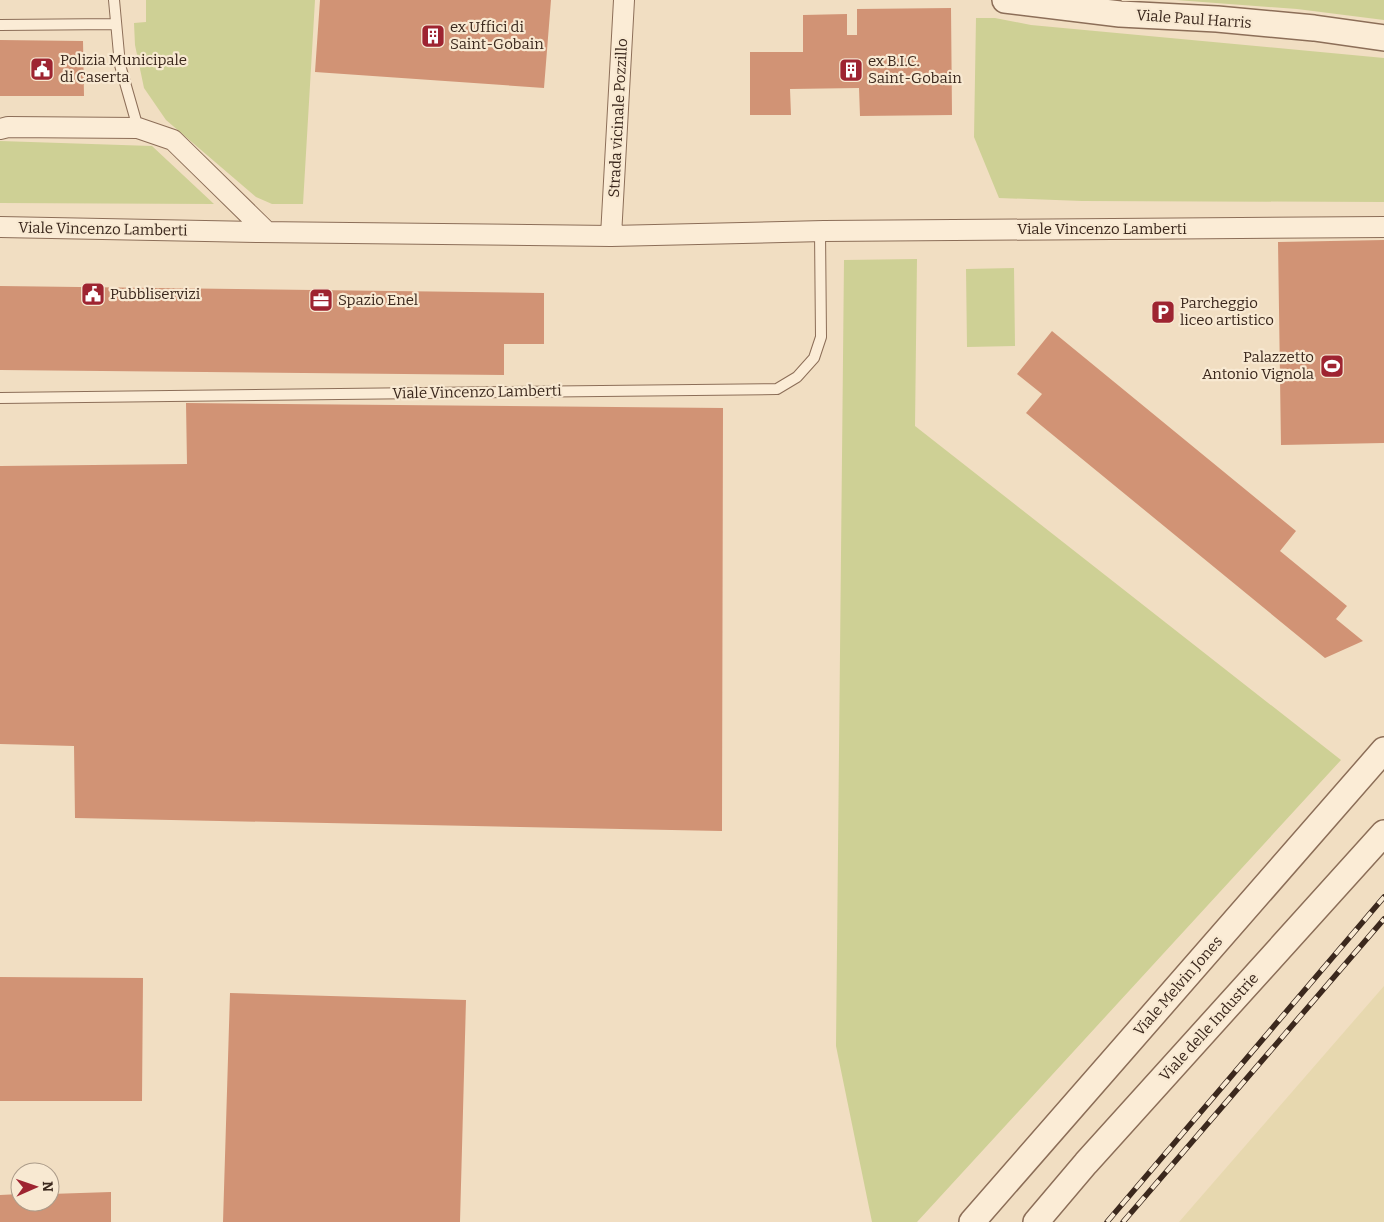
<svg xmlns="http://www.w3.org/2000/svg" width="1384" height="1222" font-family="Bitter,serif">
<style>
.farmland{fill:#e7d8af}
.green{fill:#ced095}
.building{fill:#d19375}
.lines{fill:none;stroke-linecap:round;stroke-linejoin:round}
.service-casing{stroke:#8c6e58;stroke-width:12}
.minor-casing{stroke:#8c6e58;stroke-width:22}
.tertiary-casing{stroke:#8c6e58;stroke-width:28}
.service{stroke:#fbecd6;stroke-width:10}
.minor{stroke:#fbecd6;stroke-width:20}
.tertiary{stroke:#fbecd6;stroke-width:25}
.rail-casing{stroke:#3b281d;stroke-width:5.5}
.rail{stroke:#f8e9d2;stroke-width:4;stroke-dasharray:11;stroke-linecap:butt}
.labels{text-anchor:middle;stroke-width:4.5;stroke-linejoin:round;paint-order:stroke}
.street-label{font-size:15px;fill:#3b281d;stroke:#f8e9d2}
.poi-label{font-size:15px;fill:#3b281d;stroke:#f8e9d2;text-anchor:start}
</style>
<rect width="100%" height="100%" fill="#f1dec2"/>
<!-- farmland -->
<path class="farmland" d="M 1384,986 L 1384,1222 L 1179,1222 Z"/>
<!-- green -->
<path class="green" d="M 146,0 L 315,0 L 303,204 L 272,204 L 256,197 L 166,120 L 144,88 L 135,45 L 134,23 L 146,22 Z
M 1176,0 L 1384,0 L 1384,20 L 1297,9 Z
M 976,18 L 995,18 L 1031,25 L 1384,58 L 1384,202 L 1082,201 L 999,198 L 974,137 Z
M 0,141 L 152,146 L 214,204 L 0,203 Z
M 917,259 L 915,426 L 1341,760 L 917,1222 L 872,1222 L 836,1046 L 844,260 Z
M 1014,268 L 1015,346 L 967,347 L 966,269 Z"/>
<!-- building -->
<path class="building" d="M 320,0 L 551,0 L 544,88 L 315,72 Z
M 951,8 L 952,115 L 860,116 L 859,88 L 790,89 L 791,115 L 750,115 L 750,52 L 803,52 L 803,15 L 847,14 L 847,35 L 857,35 L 857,9 Z
M 0,40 L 83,41 L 84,96 L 0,96 Z
M 1384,240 L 1384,443 L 1281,445 L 1278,242 Z
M 0,286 L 544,293 L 544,344 L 504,344 L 504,375 L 0,370 Z
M 1052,331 L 1296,531 L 1280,551 L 1347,606 L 1336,619 L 1363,641 L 1325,658 L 1026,413 L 1042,394 L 1017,374 Z
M 186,403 L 723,408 L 722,831 L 75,818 L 74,746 L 0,744 L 0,466 L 187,464 Z
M 0,977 L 143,978 L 142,1101 L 0,1101 Z
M 230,993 L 466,1000 L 460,1222 L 223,1222 Z
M 111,1192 L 111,1222 L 0,1222 L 0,1195 L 20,1194 L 20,1202 L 50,1202 L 50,1194 Z"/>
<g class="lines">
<!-- service casing -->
<g class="service-casing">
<path id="service" d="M 114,0 L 120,65 L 138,128
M 0,25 L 116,24
M 0,398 L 777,389 L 797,377 L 814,358 L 821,337 L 820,231"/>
</g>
<!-- minor casing -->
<g class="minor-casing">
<path id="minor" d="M 0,129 L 8,127 L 138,128 L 173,140 L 267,232
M 0,227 L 259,232 L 611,236 L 824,231 L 1384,227
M 611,236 L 624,0"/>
</g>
<!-- tertiary casing -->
<g class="tertiary-casing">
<path id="tertiary" d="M 1005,0 L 1120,14 L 1217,19 L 1314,28 L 1384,38
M 972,1222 L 1384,750
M 1036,1222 L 1086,1163 L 1384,833"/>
</g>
<!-- service -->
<use href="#service" class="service"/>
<!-- minor -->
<use href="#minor" class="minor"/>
<!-- tertiary -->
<use href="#tertiary" class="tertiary"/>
<!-- rail casing -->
<g class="rail-casing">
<path id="rail" d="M 1107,1222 L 1384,897
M 1123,1222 L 1384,919"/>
</g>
<!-- rail -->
<use href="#rail" class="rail"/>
</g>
<!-- icons -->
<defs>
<g id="building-square" transform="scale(1.25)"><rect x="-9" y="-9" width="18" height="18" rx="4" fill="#9e2431" stroke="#f8e9d2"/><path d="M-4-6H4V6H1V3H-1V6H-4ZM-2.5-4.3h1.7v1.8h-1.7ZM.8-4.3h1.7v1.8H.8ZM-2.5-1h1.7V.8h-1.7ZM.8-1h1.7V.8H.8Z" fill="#fff"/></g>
<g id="civic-square" transform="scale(1.25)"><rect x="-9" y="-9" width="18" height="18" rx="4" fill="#9e2431" stroke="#f8e9d2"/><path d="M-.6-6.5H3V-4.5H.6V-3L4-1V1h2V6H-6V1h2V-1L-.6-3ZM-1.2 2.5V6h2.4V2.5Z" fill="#fff"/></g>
<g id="office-square" transform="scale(1.25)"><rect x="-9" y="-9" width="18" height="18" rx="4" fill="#9e2431" stroke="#f8e9d2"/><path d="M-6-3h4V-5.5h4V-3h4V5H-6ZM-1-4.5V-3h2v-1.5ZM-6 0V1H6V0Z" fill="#fff"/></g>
<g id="parking-square" transform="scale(1.25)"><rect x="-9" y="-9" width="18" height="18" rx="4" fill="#9e2431" stroke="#f8e9d2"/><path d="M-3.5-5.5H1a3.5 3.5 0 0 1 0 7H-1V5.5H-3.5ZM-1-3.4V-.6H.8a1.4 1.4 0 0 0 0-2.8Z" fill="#fff"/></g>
<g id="stadium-square" transform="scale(1.25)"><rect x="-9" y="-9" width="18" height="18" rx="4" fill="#9e2431" stroke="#f8e9d2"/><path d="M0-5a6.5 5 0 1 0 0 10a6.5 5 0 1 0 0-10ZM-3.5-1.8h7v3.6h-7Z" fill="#fff"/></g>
</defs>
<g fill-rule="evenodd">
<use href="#building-square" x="433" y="36"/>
<use href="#civic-square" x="42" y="69"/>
<use href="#building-square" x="851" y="70"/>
<use href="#civic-square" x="93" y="294"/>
<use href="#office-square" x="321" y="300"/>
<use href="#parking-square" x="1163" y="312"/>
<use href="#stadium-square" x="1332" y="366"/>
</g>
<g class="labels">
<!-- street labels -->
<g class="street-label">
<text transform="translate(1194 19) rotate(4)" y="5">Viale Paul Harris</text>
<text transform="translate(618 118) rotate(-87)" y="5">Strada vicinale Pozzillo</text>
<text transform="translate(103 229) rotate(1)" y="5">Viale Vincenzo Lamberti</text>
<text x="1102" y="234">Viale Vincenzo Lamberti</text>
<text transform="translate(477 392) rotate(-1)" y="5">Viale Vincenzo Lamberti</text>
<text transform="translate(1178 986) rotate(-49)" y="5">Viale Melvin Jones</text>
<text transform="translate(1209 1027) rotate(-48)" y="5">Viale delle Industrie</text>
</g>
<!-- poi labels -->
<g class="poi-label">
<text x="450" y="32">ex Uffici di<tspan x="450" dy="17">Saint-Gobain</tspan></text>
<text x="60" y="65">Polizia Municipale<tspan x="60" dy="17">di Caserta</tspan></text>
<text x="868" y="66">ex B.I.C.<tspan x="868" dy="17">Saint-Gobain</tspan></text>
<text x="110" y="299">Pubbliservizi</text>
<text x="338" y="305">Spazio Enel</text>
<text x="1180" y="308">Parcheggio<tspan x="1180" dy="17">liceo artistico</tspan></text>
<text x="1314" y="362" text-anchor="end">Palazzetto<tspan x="1314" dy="17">Antonio Vignola</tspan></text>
</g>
</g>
<!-- north arrow -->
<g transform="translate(35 1187) rotate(88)"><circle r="24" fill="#f8e9d2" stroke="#ac9c8a"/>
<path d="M0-4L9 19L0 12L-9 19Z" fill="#9e2431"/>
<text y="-8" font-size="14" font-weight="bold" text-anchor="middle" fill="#3b281d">N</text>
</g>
</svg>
